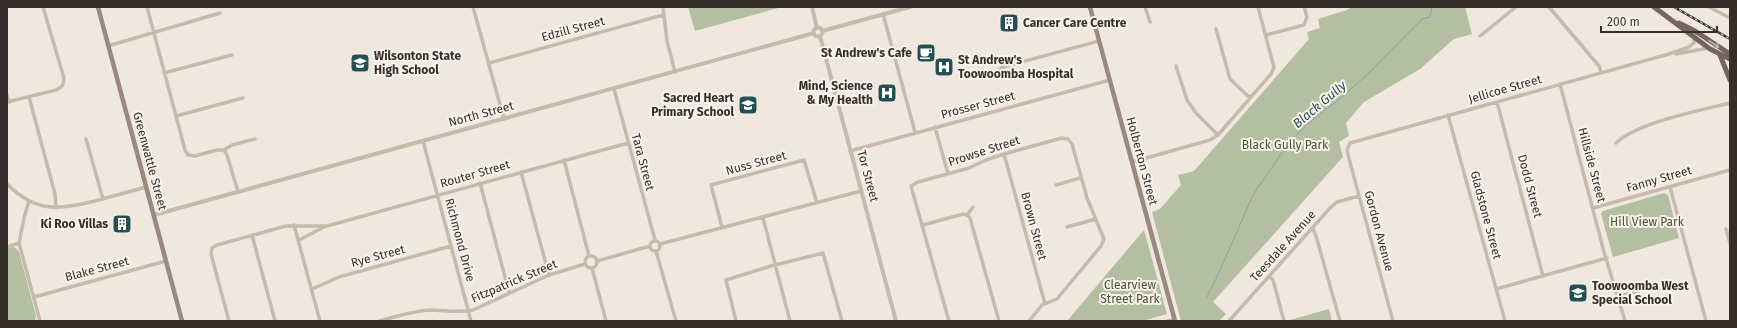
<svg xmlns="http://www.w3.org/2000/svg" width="1737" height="328" font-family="'Fira Sans',sans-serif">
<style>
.green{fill:#b4bea0}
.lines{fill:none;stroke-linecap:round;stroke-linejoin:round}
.stream{stroke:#81a8aa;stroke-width:1}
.minor{stroke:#c7b9ac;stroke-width:3.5}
.tertiary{stroke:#c7b9ac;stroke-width:4}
.secondary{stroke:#9b887e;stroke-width:4.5}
.primary{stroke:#76665d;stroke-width:5}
.rail-casing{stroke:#362e2a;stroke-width:2.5}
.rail{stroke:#f8f2eb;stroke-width:1;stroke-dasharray:3;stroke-linecap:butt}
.oneway{stroke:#beb3ab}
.labels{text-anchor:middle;stroke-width:4;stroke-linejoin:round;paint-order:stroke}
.poi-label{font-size:12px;font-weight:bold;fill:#362e2a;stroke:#f8f2eb;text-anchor:start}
.street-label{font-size:12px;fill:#362e2a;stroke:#f8f2eb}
.park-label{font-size:12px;fill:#455231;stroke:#f8f2eb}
.water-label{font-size:13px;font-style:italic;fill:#245053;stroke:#f8f2eb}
</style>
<rect width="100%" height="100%" fill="#f0e8df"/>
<!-- green -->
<path class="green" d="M 688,7 L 782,7 L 695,31 Z
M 1351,7 L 1465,7 L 1472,34 L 1454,39 L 1420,69 L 1364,102 L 1346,123 L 1349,136 L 1339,142 L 1343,157 L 1213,302 L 1226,314 L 1219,321 L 1181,321 L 1152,212 L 1160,209 L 1181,185 L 1178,175 L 1194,171 L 1309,39 L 1307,32 L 1320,28 L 1318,19 L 1347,10 Z
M 1664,193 L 1668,195 L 1679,238 L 1613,257 L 1601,214 L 1603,211 Z
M 1144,230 L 1167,314 L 1142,321 L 1067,321 Z
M 13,247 L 16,248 L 19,252 L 36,316 L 35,321 L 7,321 L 7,249 Z
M 1329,309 L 1332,321 L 1290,321 L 1290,320 Z"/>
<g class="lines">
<!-- stream -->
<path class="stream" d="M 1207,297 L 1217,277 L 1253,195 L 1288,144 L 1307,124 L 1336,102 L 1369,73 L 1422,19 L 1430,17 L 1432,7"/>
<!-- minor -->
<path class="minor" d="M 147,7 L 185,150 L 188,155 L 195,156 L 217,150 L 224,150 L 232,145 L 255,139
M 473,7 L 504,119
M 663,7 L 667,41 L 675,72
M 1145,7 L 1150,22
M 1549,7 L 1599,66 L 1601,72
M 1709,7 L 1730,18
M 883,14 L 915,132
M 1216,29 L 1230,79 L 1250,98
M 1266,35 L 1304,25 L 1307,17 L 1304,7
M 1480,36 L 1516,7
M 108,46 L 220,13
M 1676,54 L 1709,48
M 489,63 L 663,15
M 1176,66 L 1187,100 L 1196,113 L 1218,135
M 164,73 L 232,55
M 994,73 L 1003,67 L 1099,41
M 1560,84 L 1604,252 L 1625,321
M 614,89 L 655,240
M 7,95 L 9,102
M 29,97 L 55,194 L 56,208
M 7,102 L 56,90 C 62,87 64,85 64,78 L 43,7
M 1497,102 L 1543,276
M 1448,115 L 1505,321
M 176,116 L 243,98
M 935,127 L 948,174
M 86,139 L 103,199
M 423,141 L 471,321
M 1616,143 C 1639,122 1698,111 1730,103
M 224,150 L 227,155 L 238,192
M 850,151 L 1110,80
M 1004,154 L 1045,304
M 564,160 L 589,256
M 1132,162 L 1210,140 L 1218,135 L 1271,74 L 1274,67 L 1272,60 L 1258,7
M 521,172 L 549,275
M 480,183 L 509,292
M 7,184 C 36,213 59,210 95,201 C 112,196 129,192 146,187
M 1056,185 L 1080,178
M 1670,187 L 1706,321
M 29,201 L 24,218 L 19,243 L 40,321
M 1593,208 L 1730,170
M 967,215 L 970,218 L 999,321
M 967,215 L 973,207
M 763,218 L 790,321
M 294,225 L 320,321
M 923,225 L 963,214 L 967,215
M 722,227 L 711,185 L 804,160 L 817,203
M 1067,227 L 1096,219
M 1313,229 L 1316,236 L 1340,321
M 1726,229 L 1730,243
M 252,235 L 275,321
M 299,240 L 326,226
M650 246a5 5 0 1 1 10 0a5 5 0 1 1-10 0Z
M 660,244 L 861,191
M 7,247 L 19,243
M 656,251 L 676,321
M585 262a6 6 0 1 1 12 0a6 6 0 1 1-12 0Z
M 597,261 L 650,246
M 592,268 L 606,321
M 1270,277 L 1273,280 L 1284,321
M 312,289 L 339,277 L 451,246
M 1496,289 L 1607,258
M 34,297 L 166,261
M 1618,297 L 1657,285
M 229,321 L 211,254 L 212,248 L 217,245 L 286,226 L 327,226 L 628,143
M 379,321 C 396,317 412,311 429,310 C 444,310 458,313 473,310 L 549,275 L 585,264
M 736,321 L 726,280 L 771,266 L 823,253 L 842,321
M 949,321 L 911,186 L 918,182 L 969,168 L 986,160 L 1004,154 L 1062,138 L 1068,139 L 1072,144 L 1087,198 L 1104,239 L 1101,246 L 1057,299 L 1042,305 L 1029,321
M 1168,321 L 1175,319
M 1229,321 L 1330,208 L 1337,202 L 1359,196
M 1393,321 L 1348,155 L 1347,150 L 1350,143 L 1669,54 L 1689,47 L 1694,43 L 1694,36"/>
<!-- tertiary -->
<path class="tertiary" d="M 812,7 L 817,28
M813.5 32a4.5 4.5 0 1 1 9 0a4.5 4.5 0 1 1-9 0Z
M 822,31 L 910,7
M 820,36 L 896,321
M 154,215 L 814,33"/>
<!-- secondary -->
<path class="secondary" d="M 98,7 L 182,321
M 1090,7 L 1175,321"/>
<!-- primary -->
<path class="primary" d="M 1654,7 L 1710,49 L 1730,59
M 1679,23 L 1695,31 L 1730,54
M 1720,55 L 1730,80"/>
<!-- rail casing -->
<g class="rail-casing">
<path id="rail" d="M 1674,7 L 1730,39"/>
</g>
<!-- rail -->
<use href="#rail" class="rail"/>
</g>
<!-- one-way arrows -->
<defs><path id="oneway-shaft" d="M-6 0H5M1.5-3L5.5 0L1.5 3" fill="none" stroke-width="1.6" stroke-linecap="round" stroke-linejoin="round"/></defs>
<use class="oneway" href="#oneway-shaft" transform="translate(1714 44) rotate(35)"/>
<!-- icons -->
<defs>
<g id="building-square" transform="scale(1)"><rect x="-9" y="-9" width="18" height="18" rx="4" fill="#245053" stroke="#f8f2eb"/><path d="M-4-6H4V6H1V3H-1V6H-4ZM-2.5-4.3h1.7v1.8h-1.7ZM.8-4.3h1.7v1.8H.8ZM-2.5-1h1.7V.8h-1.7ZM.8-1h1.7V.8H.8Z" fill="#fff"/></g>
<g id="cafe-square" transform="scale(1)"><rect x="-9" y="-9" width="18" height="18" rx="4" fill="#245053" stroke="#f8f2eb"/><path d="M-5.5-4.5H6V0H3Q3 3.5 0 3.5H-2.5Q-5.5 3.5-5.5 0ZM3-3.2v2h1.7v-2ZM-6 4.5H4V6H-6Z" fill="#fff"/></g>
<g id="school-square" transform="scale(1)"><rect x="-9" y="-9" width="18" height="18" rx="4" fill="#245053" stroke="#f8f2eb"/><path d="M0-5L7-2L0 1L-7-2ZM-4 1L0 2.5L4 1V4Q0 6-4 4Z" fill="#fff"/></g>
<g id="hospital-square" transform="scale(1)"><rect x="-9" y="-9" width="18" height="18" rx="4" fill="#245053" stroke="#f8f2eb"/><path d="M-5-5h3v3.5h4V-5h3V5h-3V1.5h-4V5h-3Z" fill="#fff"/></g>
</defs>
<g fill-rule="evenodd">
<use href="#building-square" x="1009" y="23"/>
<use href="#cafe-square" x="926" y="53"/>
<use href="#school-square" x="360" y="63"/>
<use href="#hospital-square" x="944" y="67"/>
<use href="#hospital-square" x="887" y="93"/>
<use href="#school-square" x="748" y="105"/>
<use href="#building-square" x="122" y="224"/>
<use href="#school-square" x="1578" y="293"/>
</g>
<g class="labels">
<!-- poi labels -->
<g class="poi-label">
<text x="1023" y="27">Cancer Care Centre</text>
<text x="912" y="57" text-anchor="end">St Andrew's Cafe</text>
<text x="374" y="60">Wilsonton State<tspan x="374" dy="14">High School</tspan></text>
<text x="958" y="64">St Andrew's<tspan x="958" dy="14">Toowoomba Hospital</tspan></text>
<text x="873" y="90" text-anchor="end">Mind, Science<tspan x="873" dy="14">&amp; My Health</tspan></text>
<text x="734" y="102" text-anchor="end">Sacred Heart<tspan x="734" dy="14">Primary School</tspan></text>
<text x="108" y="228" text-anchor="end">Ki Roo Villas</text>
<text x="1592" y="290">Toowoomba West<tspan x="1592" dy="14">Special School</tspan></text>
</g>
<!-- street labels -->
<g class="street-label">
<text transform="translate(573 29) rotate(-15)" y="4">Edzill Street</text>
<text transform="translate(1505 89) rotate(-16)" y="4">Jellicoe Street</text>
<text transform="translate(978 105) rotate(-15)" y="4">Prosser Street</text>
<text transform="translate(481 114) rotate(-15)" y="4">North Street</text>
<text transform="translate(984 151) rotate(-18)" y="4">Prowse Street</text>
<text transform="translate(150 161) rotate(75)" y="4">Greenwattle Street</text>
<text transform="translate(1142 161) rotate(75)" y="4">Holberton Street</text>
<text transform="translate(643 162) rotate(75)" y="4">Tara Street</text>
<text transform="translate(756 163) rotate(-15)" y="4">Nuss Street</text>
<text transform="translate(1592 165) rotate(75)" y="4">Hillside Street</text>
<text transform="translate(475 174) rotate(-16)" y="4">Router Street</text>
<text transform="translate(868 176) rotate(75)" y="4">Tor Street</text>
<text transform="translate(1659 179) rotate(-16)" y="4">Fanny Street</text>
<text transform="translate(1530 186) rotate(75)" y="4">Dodd Street</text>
<text transform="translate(1486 215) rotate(75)" y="4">Gladstone Street</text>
<text transform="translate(1034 226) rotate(75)" y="4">Brown Street</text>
<text transform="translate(1379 231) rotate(75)" y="4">Gordon Avenue</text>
<text transform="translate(460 240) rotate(75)" y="4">Richmond Drive</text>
<text transform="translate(1283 246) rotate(-48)" y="4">Teesdale Avenue</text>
<text transform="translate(378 256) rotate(-15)" y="4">Rye Street</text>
<text transform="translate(97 269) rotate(-15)" y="4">Blake Street</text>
<text transform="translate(514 281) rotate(-23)" y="4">Fitzpatrick Street</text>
</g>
<!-- park labels -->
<g class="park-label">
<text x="1285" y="149">Black Gully Park</text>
<text x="1647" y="226">Hill View Park</text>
<text x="1130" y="289">Clearview<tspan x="1130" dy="14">Street Park</tspan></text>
</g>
<!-- water labels -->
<g class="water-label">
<text transform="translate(1319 104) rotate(-40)" y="5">Black Gully</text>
</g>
</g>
<!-- border -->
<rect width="1737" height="328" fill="none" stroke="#362e2a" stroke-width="16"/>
<!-- scale -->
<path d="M1601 26v6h116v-6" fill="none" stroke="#362e2a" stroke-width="2"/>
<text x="1607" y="26" font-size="12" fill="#362e2a" stroke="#f8f2eb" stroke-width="3" paint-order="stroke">200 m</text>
</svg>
